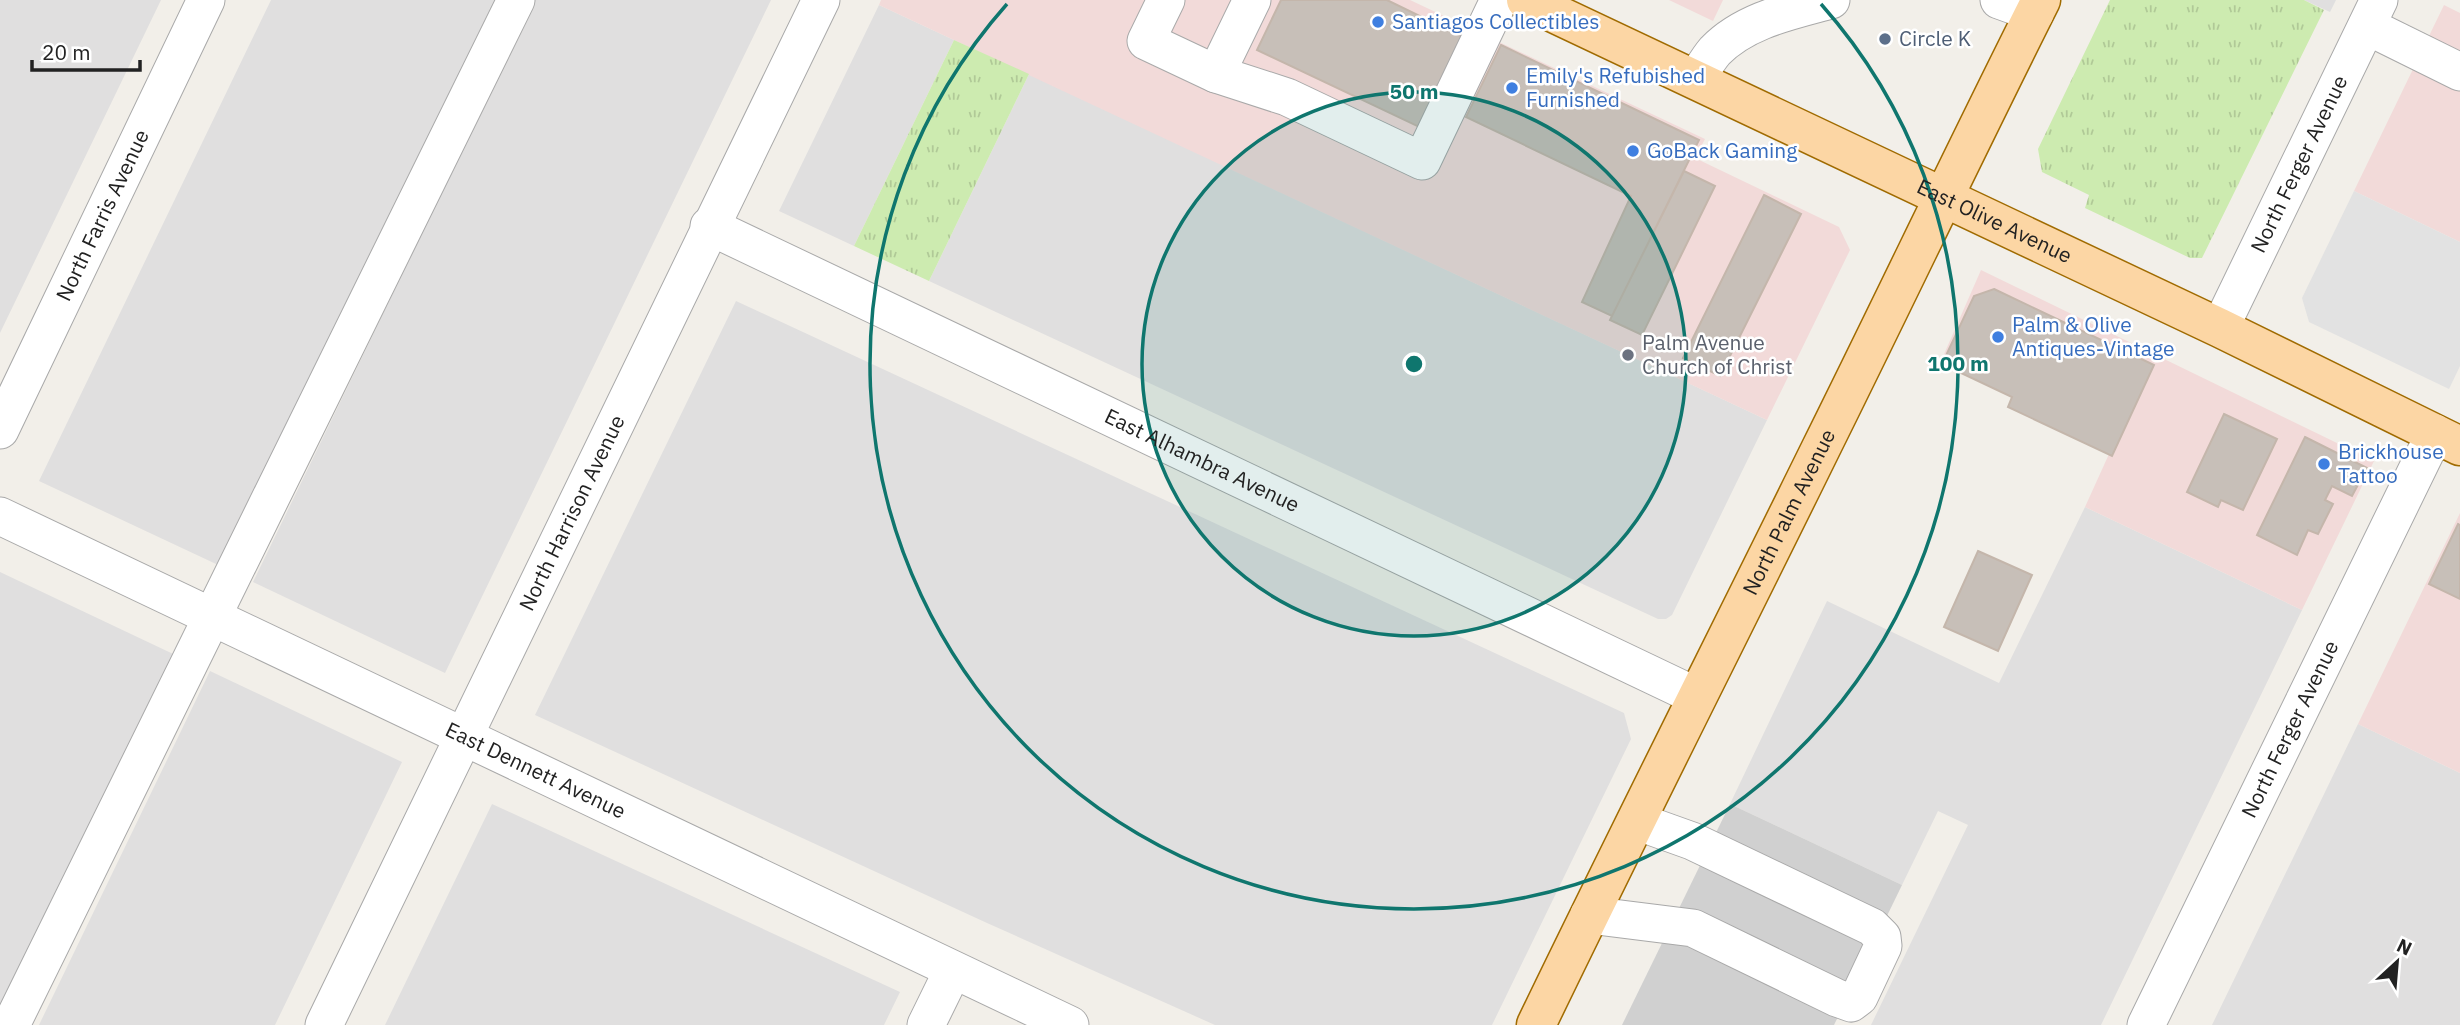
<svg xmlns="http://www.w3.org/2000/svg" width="2460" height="1025" font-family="'IBM Plex Sans',sans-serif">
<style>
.residential{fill:#e0dfdf}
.commercial{fill:#f2dad9}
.religious{fill:#d0d0d0}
.grass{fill:url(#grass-tufts)}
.parking{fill:#e2e2e2}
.building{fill:#c7bfb8;stroke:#c4b6ab;stroke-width:2}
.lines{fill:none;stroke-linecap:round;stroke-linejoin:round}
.minor-casing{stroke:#a9a9a9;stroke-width:39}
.major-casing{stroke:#a06b00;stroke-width:41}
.minor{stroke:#fff;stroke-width:37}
.major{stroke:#fcd6a4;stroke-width:38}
.ring{fill:none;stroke:#0f766e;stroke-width:3.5}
.shop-dot{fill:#3f7fe0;stroke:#fff;stroke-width:2.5}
.service-dot{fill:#5c6f8a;stroke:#fff;stroke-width:2.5}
.worship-dot{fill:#6b7280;stroke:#fff;stroke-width:2.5}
.labels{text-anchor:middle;stroke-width:5;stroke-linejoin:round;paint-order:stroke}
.shop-label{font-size:21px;fill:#366cbe;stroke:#fff;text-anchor:start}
.service-label{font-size:21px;fill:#4e5e75;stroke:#fff;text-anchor:start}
.street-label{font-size:21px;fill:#222;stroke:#fff}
.worship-label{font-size:21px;fill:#5b616d;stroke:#fff;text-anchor:start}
.centre{fill:#0f766e;stroke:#fff;stroke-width:3.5}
.ring-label{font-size:21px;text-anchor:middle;font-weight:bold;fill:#0f766e;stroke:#fff;stroke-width:5;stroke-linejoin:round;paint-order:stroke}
</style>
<defs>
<pattern id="grass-tufts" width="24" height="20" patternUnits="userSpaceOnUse" patternTransform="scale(1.75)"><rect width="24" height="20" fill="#cdebb0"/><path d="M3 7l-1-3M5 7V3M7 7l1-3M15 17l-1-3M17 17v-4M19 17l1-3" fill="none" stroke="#b0c997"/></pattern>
</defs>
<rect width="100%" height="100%" fill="#f2efe9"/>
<!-- residential -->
<path class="residential" d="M 0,0 L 161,0 L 0,333 Z
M 271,0 L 507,0 L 231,571 L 39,481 Z
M 535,0 L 771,0 L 445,673 L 253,582 Z
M 2304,0 L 2336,0 L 2330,12 Z
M 879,5 L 954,40 L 854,246 L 779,211 Z
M 1029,74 L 1767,420 L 1672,615 L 1666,619 L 1658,619 L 929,281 Z
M 736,301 L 1624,713 L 1631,739 L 1492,1025 L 1215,1025 L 987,923 L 535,715 Z
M 2085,507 L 2302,610 L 2101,1025 L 1871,1025 L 1968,825 L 1938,811 L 1902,885 L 1730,804 L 1827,601 L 1999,683 Z
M 0,572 L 188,661 L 0,1025 Z
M 210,671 L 402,762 L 275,1025 L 39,1025 Z
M 2358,724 L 2460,773 L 2460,1025 L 2212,1025 Z
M 492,804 L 900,992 L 884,1025 L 385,1025 Z"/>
<!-- commercial -->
<path class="commercial" d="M 881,0 L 1410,0 L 1705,139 L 1695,158 L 1839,227 L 1850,250 L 1767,420 L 879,5 Z
M 1669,0 L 1723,0 L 1713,21 Z
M 2444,5 L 2460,13 L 2460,242 L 2354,191 Z
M 1981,270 L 2374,461 L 2302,610 L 2085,507 L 2114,443 L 1941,361 Z
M 2460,513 L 2460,773 L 2358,724 Z"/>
<!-- religious -->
<path class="religious" d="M 1730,804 L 1902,885 L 1834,1025 L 1622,1025 Z"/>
<!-- grass -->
<path class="grass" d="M 2110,0 L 2304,0 L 2324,10 L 2202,258 L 2190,258 L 2085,208 L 2089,195 L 2042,172 L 2038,149 Z
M 954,40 L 1029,74 L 929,281 L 854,246 Z"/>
<!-- parking -->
<path class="parking" d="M 2354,191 L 2460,242 L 2460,366 L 2449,389 L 2309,322 L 2302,298 Z"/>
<!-- building -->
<path class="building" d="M 1281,0 L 1387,0 L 1475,43 L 1432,133 L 1257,50 Z
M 1501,45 L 1699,140 L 1612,316 L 1582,302 L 1631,196 L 1466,117 Z
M 1684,171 L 1715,186 L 1642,335 L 1610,320 Z
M 1764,195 L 1801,214 L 1720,376 L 1683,358 Z
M 1994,289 L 2154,365 L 2112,456 L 2008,407 L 2012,397 L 1942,364 L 1974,296 Z
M 2224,414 L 2277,439 L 2243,510 L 2221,500 L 2218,507 L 2187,492 Z
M 2305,437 L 2367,468 L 2352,496 L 2332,486 L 2325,500 L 2333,504 L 2318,534 L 2308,530 L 2297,555 L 2257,535 Z
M 2458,524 L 2460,525 L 2460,599 L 2429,584 Z
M 1978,551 L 2032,575 L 1998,651 L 1944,627 Z"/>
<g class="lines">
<!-- minor casing -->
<g class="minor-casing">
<g id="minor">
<path d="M 1166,0 L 1146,41 L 1216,74 L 1252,0"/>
<path d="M 1999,0 L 2035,13"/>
<path d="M 2367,26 L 2460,72"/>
<path d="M 1216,74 L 1287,97 L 1422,161 L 1499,0"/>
<path d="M 1696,79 C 1702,70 1708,59 1715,51 C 1745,20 1791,11 1831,0"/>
<path id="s1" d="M 709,226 L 1696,696"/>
<path id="s2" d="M 2220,328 L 2379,0"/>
<path id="s3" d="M 0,430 L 206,0"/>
<path id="s4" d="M 0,516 L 1070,1025"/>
<path d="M 1589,915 L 1693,928 L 1837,998 L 1851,1003 L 1859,997 L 1883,946 L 1882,937 L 1872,927 L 1692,841 L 1636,821"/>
<path d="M 11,1025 L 516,0"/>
<path id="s5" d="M 324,1025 L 821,0"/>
<path d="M 926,1025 L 953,970"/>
<path id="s6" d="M 2146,1025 L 2435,433"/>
</g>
</g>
<!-- major casing -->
<g class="major-casing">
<g id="major">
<path id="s7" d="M 1526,0 L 2220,328 L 2460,446"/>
<path id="s8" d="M 1536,1025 C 1629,832 1726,641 1821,448 C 1895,299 1966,149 2041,0"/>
</g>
</g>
<!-- minor -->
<use href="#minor" class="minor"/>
<!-- major -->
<use href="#major" class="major"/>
</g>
<!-- distance rings -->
<circle cx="1414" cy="364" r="272" fill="#0f766e" fill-opacity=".12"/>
<g class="ring">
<circle cx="1414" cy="364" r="272"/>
<path d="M1821 4A544 544 0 1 1 1007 4"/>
</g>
<!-- markers -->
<g class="shop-dot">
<circle cx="1378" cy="22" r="7"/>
<circle cx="1512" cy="88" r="7"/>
<circle cx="1633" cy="151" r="7"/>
<circle cx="1998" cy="337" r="7"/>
<circle cx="2324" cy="464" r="7"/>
</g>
<circle class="service-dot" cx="1885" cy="39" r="7"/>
<circle class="worship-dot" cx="1628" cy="355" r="7"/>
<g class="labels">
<!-- shop labels -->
<g class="shop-label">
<text x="1392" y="29">Santiagos Collectibles</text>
<text x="1526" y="83">Emily's Refubished<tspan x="1526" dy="24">Furnished</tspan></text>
<text x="1647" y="158">GoBack Gaming</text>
<text x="2012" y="332">Palm &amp; Olive<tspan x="2012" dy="24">Antiques-Vintage</tspan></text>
<text x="2338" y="459">Brickhouse<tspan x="2338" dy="24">Tattoo</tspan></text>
</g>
<!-- service labels -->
<g class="service-label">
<text x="1899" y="46">Circle K</text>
</g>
<!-- street labels -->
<g class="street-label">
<text dy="7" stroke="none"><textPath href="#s2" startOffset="182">North Ferger Avenue</textPath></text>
<text dy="7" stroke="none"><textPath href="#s3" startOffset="238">North Farris Avenue</textPath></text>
<text dy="7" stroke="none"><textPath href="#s7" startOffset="518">East Olive Avenue</textPath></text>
<text dy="7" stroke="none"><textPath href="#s1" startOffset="546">East Alhambra Avenue</textPath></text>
<text dy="7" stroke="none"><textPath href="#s5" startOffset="569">North Harrison Avenue</textPath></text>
<text dy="7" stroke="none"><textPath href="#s8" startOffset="572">North Palm Avenue</textPath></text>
<text dy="7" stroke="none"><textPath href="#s6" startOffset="329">North Ferger Avenue</textPath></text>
<text dy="7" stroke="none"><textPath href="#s4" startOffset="593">East Dennett Avenue</textPath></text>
</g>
<!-- worship labels -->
<g class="worship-label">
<text x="1642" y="350">Palm Avenue<tspan x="1642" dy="24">Church of Christ</tspan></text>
</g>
</g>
<circle cx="1414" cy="364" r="10" class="centre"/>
<g class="ring-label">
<text x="1414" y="99">50 m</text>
<text x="1958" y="371">100 m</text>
</g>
<!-- north arrow -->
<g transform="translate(2397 962) rotate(26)" stroke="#ffffff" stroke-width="5" paint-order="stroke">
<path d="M0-5L12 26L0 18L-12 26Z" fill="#222222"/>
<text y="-10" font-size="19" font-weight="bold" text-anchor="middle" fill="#222222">N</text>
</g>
<!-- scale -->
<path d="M32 60v10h108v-10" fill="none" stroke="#222222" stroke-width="3.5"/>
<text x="42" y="60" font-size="21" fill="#222222" stroke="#ffffff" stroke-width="5" paint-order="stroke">20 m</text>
</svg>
